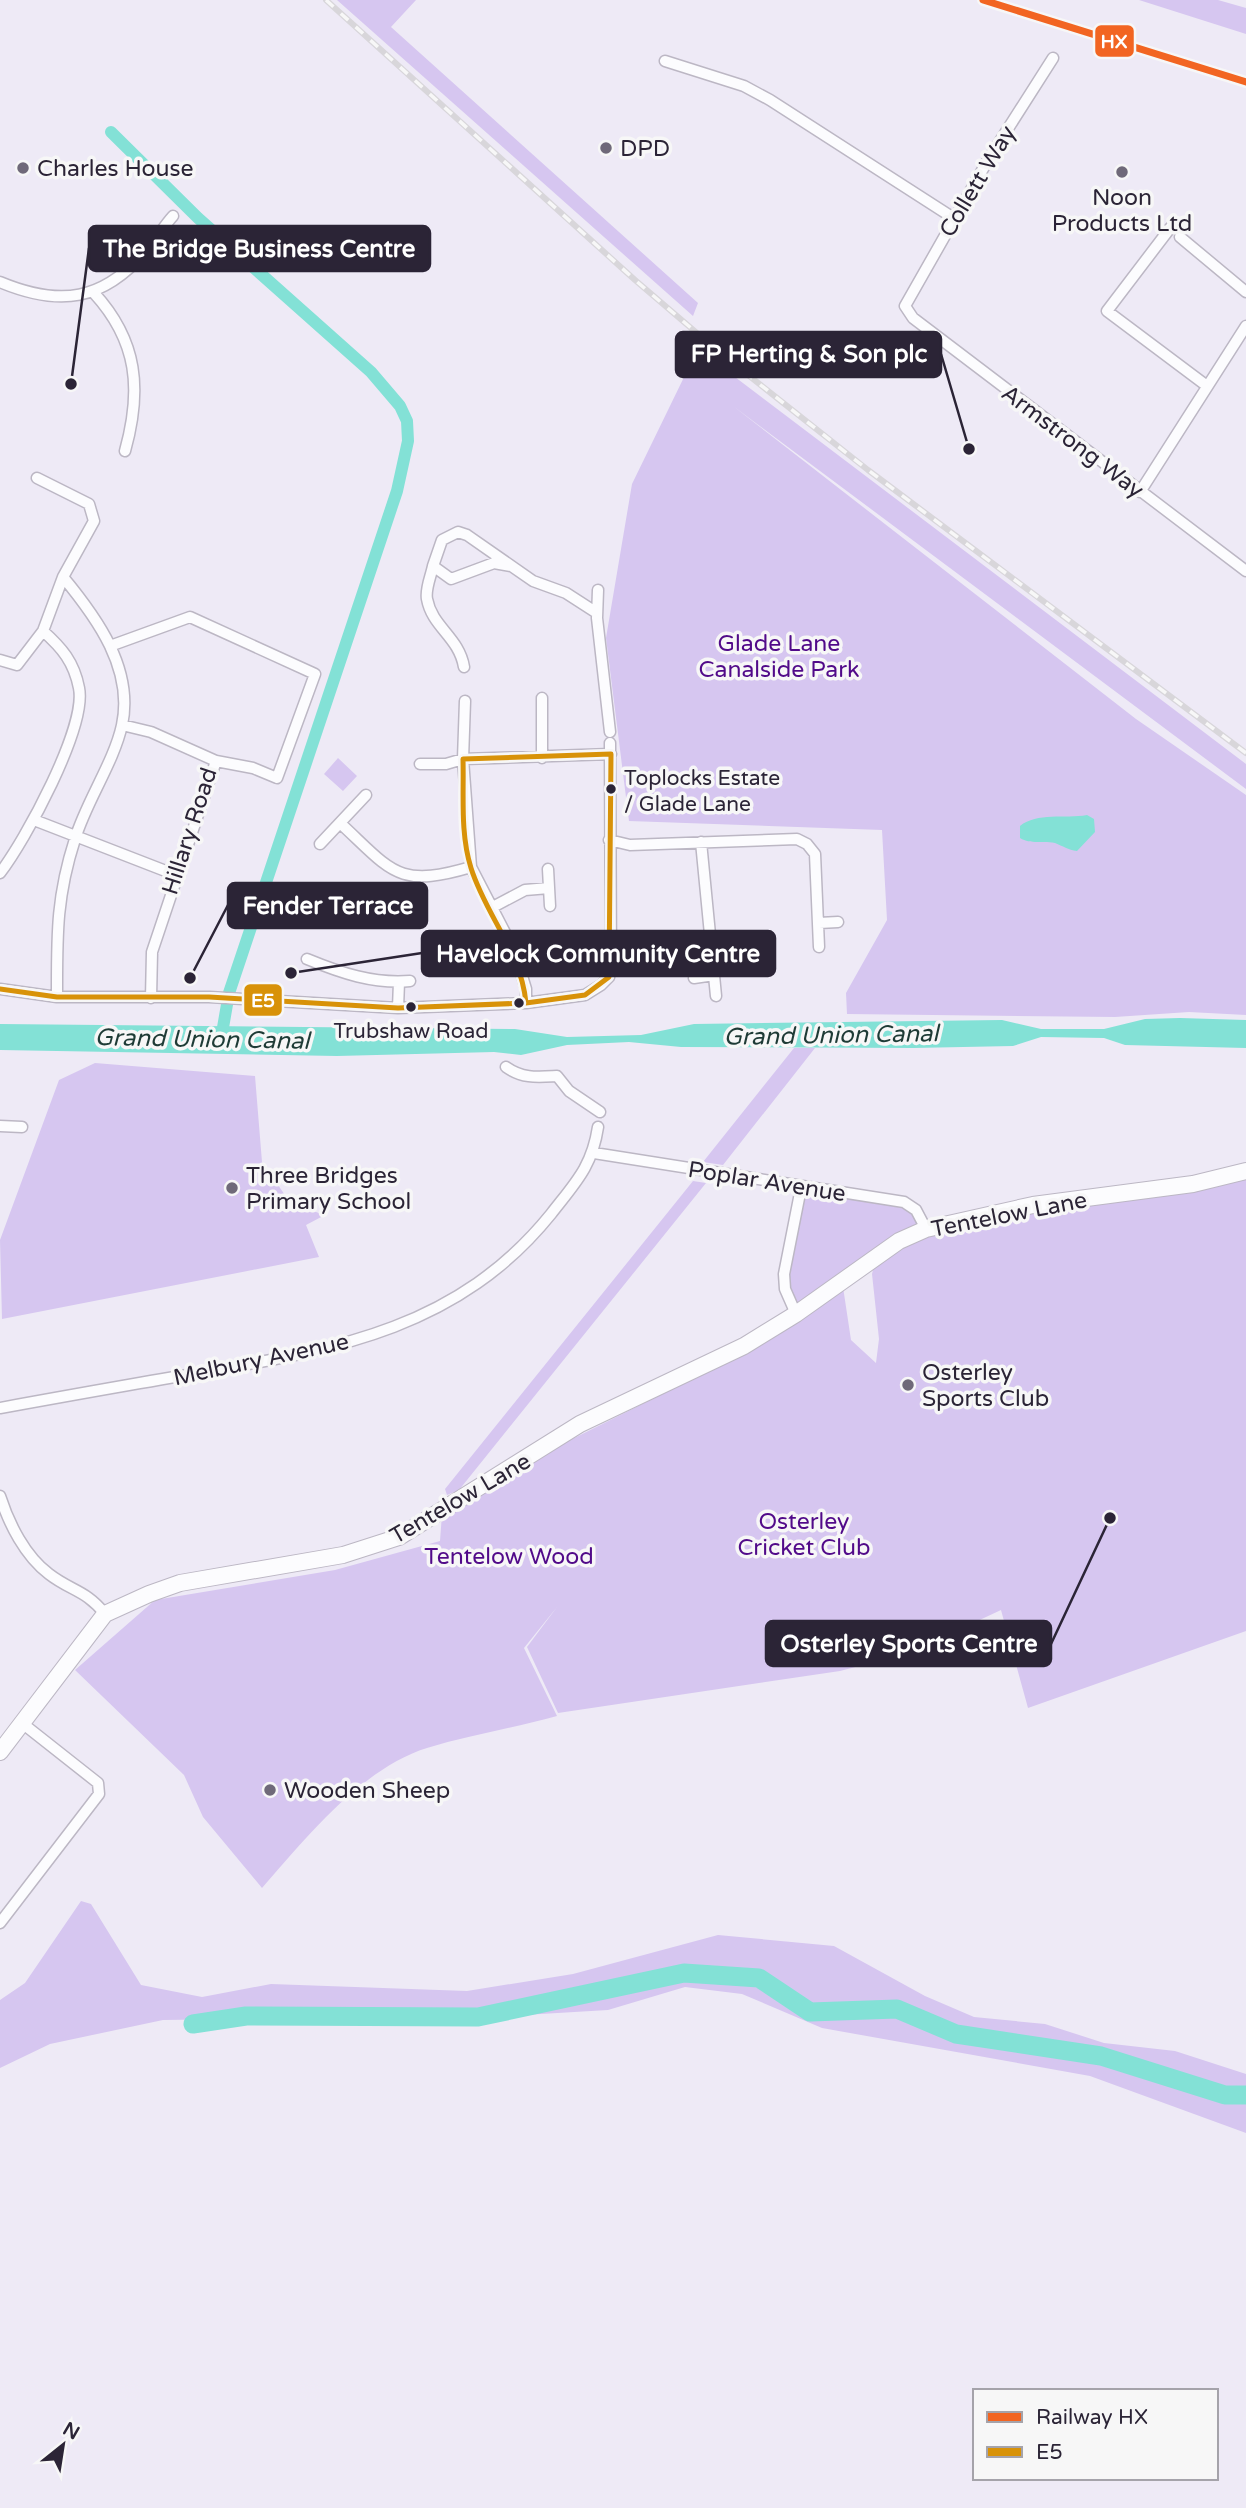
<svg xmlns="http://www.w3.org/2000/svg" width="1246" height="2508" font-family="'Varela Round',sans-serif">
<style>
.green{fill:#d6c6f0}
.water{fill:#83e1d6}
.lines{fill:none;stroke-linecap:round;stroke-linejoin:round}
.canal{stroke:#83e1d6;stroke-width:12}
.river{stroke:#83e1d6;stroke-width:19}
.street-casing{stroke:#bcb7c4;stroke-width:13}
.primary-casing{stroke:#bcb7c4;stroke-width:18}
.street{stroke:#fcfcfe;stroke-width:10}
.primary{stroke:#fcfcfe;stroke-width:16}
.rail-casing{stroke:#d8d6da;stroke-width:6}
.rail{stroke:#f7f7f7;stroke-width:3.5;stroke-dasharray:10;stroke-linecap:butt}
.bus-1-casing{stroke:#f7f7f7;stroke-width:10}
.bus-1{stroke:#d89208;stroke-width:5}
.rail-1-casing{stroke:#f7f7f7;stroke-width:12}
.rail-1{stroke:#f26522;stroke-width:7}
.poi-dot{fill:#6f6979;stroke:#f7f7f7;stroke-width:2.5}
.bus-dot{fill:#2b2436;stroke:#f7f7f7;stroke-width:2.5}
.labels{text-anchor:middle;stroke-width:7;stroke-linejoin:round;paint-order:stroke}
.bus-label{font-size:21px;fill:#2b2436;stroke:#f7f7f7;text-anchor:start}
.poi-label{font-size:23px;fill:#2b2436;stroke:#f7f7f7;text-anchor:start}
.street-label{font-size:23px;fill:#2b2436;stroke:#f7f7f7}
.park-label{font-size:23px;fill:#510a89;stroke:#f7f7f7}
.water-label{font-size:24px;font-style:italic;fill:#1e3b36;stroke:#f7f7f7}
.leader{fill:none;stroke:#2b2436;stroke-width:2.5}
.callout-dot{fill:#2b2436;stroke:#f7f7f7;stroke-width:2.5}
.callout{fill:#2b2436;stroke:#2b2436;stroke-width:2.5}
.callout-label{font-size:24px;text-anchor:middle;font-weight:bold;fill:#fff}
.line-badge{stroke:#f7f7f7;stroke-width:2.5}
.badge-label{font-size:19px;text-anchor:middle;font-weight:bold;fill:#fff}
</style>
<rect width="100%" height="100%" fill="#eeeaf6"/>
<!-- green -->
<path class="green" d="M 337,0 L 416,0 L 391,27 L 698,303 L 693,316 Z
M 1139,0 L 1218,0 L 1246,8 L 1246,34 Z
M 702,352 L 1246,764 L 1246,789 L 733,406 L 1136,719 L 1246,795 L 1246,1015 L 1189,1012 L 1115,1017 L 847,1014 L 846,993 L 887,920 L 882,830 L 629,821 L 606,638 L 632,484 L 687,371 Z
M 338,758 L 357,776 L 343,791 L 324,774 Z
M 794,1048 L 815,1048 L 723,1165 L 703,1162 Z
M 95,1063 L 255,1076 L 262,1162 L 287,1198 L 286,1202 L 325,1215 L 306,1225 L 319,1257 L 2,1319 L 0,1240 L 59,1080 Z
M 1246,1179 L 1246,1631 L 1028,1708 L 1001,1610 L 909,1653 L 840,1671 L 558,1713 L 527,1647 L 557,1607 L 524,1648 L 557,1716 C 514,1728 470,1735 427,1748 C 362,1768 305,1839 262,1888 L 203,1817 L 184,1775 L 75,1670 L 155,1600 L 335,1570 L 440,1541 L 442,1514 L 510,1470 L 751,1350 L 843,1287 L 851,1340 L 876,1363 L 879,1339 L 872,1274 L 875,1262 L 903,1241 L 1027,1213 L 1188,1193 Z
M 693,1181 L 706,1183 L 459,1490 L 447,1495 L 445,1489 Z
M 801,1188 L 904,1202 L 926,1229 L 796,1314 L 784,1274 Z
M 81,1901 L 91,1904 L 141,1985 L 202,1997 L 271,1984 L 467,1991 L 573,1974 L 718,1935 L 834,1946 L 925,1996 L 974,2017 L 1045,2024 L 1104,2043 L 1175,2051 L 1246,2074 L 1246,2133 L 1090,2076 L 822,2028 L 742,1994 L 685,1987 L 608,2010 L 524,2015 L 163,2020 L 50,2044 L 0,2068 L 0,2000 L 25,1983 Z"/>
<!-- water -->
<path class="water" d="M 1087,815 L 1094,819 L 1095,832 L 1077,851 C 1068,850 1063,846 1055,843 C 1043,840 1031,845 1020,838 L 1020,826 C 1037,812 1065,819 1087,815 Z
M 1180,1018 L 1246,1020 L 1246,1048 L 1125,1045 L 1104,1038 L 1041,1037 L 1013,1046 L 913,1048 L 681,1047 L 629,1042 L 567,1045 L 521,1055 L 494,1052 L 337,1056 L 0,1050 L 0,1024 L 515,1029 L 567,1037 L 641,1035 L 694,1024 L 1002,1020 L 1041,1029 L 1104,1029 L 1145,1019 Z"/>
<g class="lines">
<!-- canal -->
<path class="canal" d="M 111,132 L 198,218 L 371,372 L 400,406 L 407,421 L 408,441 L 397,491 L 229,993 L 221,1039"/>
<!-- river -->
<path class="river" d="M 193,2024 L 246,2016 L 478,2017 L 684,1973 L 759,1978 L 810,2012 L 897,2009 L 956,2034 L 1101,2056 L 1225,2095 L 1246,2095"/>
<!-- street casing -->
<g class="street-casing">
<path id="street" d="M 1053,58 L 988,160 L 905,306 L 913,318 L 1246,571
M 665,61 L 744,86 L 770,100 L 955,219
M 1174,223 L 1107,311 L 1207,386
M 1180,237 L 1246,292
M 0,282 C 60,307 103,301 146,251 C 156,240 163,227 173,216
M 94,293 C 138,341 142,390 125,451
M 1140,492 L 1246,326
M 433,566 C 431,576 425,589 427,599 C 432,627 459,637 464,667
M 511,566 L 494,563 L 451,579 L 433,566 L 442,540 L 458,532 L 467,535 L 533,581 L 566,593 L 597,613
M 598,590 L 597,618 L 610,732
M 110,646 L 190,617 L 315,674 L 277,778 L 253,768 L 216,761
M 0,660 L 17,665 L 43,631 L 63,577 L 94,521 L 89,504 L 37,478
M 465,701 L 463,759 L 471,867 L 514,950 L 526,989 L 526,1003
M 122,725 L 151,732 L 216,761 L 152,952 L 151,998
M 542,758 L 542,698
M 420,764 L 446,764 L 463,759 L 611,754
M 34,820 L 176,875
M 340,823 C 392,871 397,889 471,867
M 609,840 L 630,845 L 797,839 L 807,844 L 815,854 L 819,947
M 701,842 L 716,996
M 320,844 L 366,795
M 548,869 L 550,906
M 0,873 C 25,841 87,727 79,688 C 74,662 62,648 43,631
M 491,908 L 525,890 L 549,888
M 819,923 L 838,922
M 307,959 C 341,973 373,984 410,981
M 521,969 L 578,965
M 694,978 L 714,975
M 0,989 L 57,997 L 209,997 L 398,1008 L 526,1003 L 585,995 L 601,985 L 609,977 L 611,968 L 610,743
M 57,997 C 57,936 56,898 75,839 C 86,802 114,762 122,725 C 134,669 97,618 63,577
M 398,1008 L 399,982
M 506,1067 C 523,1079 538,1077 557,1076 L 569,1091 L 600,1112
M 0,1126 L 22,1127
M 594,1153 L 904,1202 L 916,1210 L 926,1229
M 796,1314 L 785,1289 L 784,1274 L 801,1188
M 0,1408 C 66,1396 132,1384 199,1373 C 336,1349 458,1329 551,1214 C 575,1183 592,1167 598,1127
M 0,1496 C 9,1524 25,1556 49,1574 C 71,1591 86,1590 105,1614
M 0,1923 L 99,1794 L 98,1783 L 22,1723"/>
</g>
<!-- primary casing -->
<g class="primary-casing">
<path id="primary" d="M 0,1752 L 105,1614 L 149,1594 L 180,1583 L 343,1555 L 399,1537 L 580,1424 L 744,1346 L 796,1314 L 899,1241 L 926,1229 L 1033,1205 L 1193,1184 L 1246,1171"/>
</g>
<!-- street -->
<use href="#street" class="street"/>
<!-- primary -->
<use href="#primary" class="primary"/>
<!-- rail casing -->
<g class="rail-casing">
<path id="rail" d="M 326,0 L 635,280 L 719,352 L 868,470 L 1246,753"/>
</g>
<!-- rail -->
<use href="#rail" class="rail"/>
<!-- bus-1 casing -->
<g class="bus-1-casing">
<path id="bus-1" d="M 611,754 L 609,977 L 585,995 L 526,1003 C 521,951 486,916 471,868 C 460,833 464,795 463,759 Z
M 0,989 L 57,997 L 209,997 L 398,1008 L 526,1003"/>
</g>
<!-- bus-1 -->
<use href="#bus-1" class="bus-1"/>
<!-- rail-1 casing -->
<g class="rail-1-casing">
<path id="rail-1" d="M 983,0 L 1246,82"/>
</g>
<!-- rail-1 -->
<use href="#rail-1" class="rail-1"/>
</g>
<!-- markers -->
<g class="poi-dot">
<circle cx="606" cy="148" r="7"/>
<circle cx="23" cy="168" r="7"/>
<circle cx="1122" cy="172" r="7"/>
<circle cx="232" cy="1188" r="7"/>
<circle cx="908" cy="1385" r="7"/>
<circle cx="270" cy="1790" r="7"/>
</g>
<g class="bus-dot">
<circle cx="611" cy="789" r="6"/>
<circle cx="519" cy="1003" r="6"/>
<circle cx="411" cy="1007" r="6"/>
</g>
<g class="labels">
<!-- bus labels -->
<g class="bus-label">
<text x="624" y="785">Toplocks Estate<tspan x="624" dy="26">/ Glade Lane</tspan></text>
<text x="411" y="1038" text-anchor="middle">Trubshaw Road</text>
</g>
<!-- poi labels -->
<g class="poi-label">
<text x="620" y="156">DPD</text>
<text x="37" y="176">Charles House</text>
<text x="1122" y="205" text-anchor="middle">Noon<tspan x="1122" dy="26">Products Ltd</tspan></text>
<text x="246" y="1183">Three Bridges<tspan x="246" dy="26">Primary School</tspan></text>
<text x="922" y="1380">Osterley<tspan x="922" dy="26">Sports Club</tspan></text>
<text x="284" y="1798">Wooden Sheep</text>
</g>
<!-- street labels -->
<g class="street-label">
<text transform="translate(977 181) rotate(-59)" y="8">Collett Way</text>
<text transform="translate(1073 441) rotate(37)" y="8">Armstrong Way</text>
<text transform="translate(189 831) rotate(-72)" y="8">Hillary Road</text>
<text transform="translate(767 1181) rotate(9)" y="8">Poplar Avenue</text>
<text transform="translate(1009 1214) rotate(-11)" y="8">Tentelow Lane</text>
<text transform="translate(261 1359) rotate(-12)" y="8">Melbury Avenue</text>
<text transform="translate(460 1498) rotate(-30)" y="8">Tentelow Lane</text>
</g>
<!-- park labels -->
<g class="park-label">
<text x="779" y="651">Glade Lane<tspan x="779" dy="26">Canalside Park</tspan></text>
<text x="804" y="1529">Osterley<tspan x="804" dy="26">Cricket Club</tspan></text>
<text x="509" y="1564">Tentelow Wood</text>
</g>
<!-- water labels -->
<g class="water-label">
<text transform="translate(831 1035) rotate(-1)" y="8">Grand Union Canal</text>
<text transform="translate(202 1039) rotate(1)" y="8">Grand Union Canal</text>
</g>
</g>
<!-- callouts -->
<path class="leader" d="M71 384L89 248M969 449L941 354M190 978L228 905M291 973L422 953M1110 1518L1051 1644"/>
<g class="callout-dot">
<circle cx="71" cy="384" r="7"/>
<circle cx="969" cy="449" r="7"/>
<circle cx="190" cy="978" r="7"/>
<circle cx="291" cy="973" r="7"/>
<circle cx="1110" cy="1518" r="7"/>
</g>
<g class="callout">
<rect x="89" y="226" width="341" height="45" rx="7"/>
<rect x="676" y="332" width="265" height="45" rx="7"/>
<rect x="228" y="883" width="199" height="45" rx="7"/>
<rect x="422" y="931" width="353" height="45" rx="7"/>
<rect x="766" y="1621" width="285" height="45" rx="7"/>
</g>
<g class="callout-label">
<text x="259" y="257">The Bridge Business Centre</text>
<text x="809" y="362">FP Herting &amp; Son plc</text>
<text x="328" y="914">Fender Terrace</text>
<text x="598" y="962">Havelock Community Centre</text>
<text x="909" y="1652">Osterley Sports Centre</text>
</g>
<g class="line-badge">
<rect x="1094" y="24" width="41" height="34" rx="7" fill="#f26522"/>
<rect x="243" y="983" width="40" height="34" rx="7" fill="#d89208"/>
</g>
<g class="badge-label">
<text x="1114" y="48">HX</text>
<text x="263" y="1007">E5</text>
</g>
<!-- legend -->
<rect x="973" y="2389" width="245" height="91" fill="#f7f7f7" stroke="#a5a3aa" stroke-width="2"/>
<rect x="987" y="2412" width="35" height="10" fill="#f26522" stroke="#a5a3aa" stroke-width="2"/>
<text x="1036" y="2424" font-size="21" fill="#2b2436">Railway HX</text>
<rect x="987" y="2447" width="35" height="10" fill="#d89208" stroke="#a5a3aa" stroke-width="2"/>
<text x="1036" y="2459" font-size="21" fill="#2b2436">E5</text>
<!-- north arrow -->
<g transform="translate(63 2445) rotate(30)" stroke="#f7f7f7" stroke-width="5" paint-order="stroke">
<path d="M0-5L12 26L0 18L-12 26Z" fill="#2b2436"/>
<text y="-10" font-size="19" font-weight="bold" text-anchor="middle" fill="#2b2436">N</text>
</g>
</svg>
